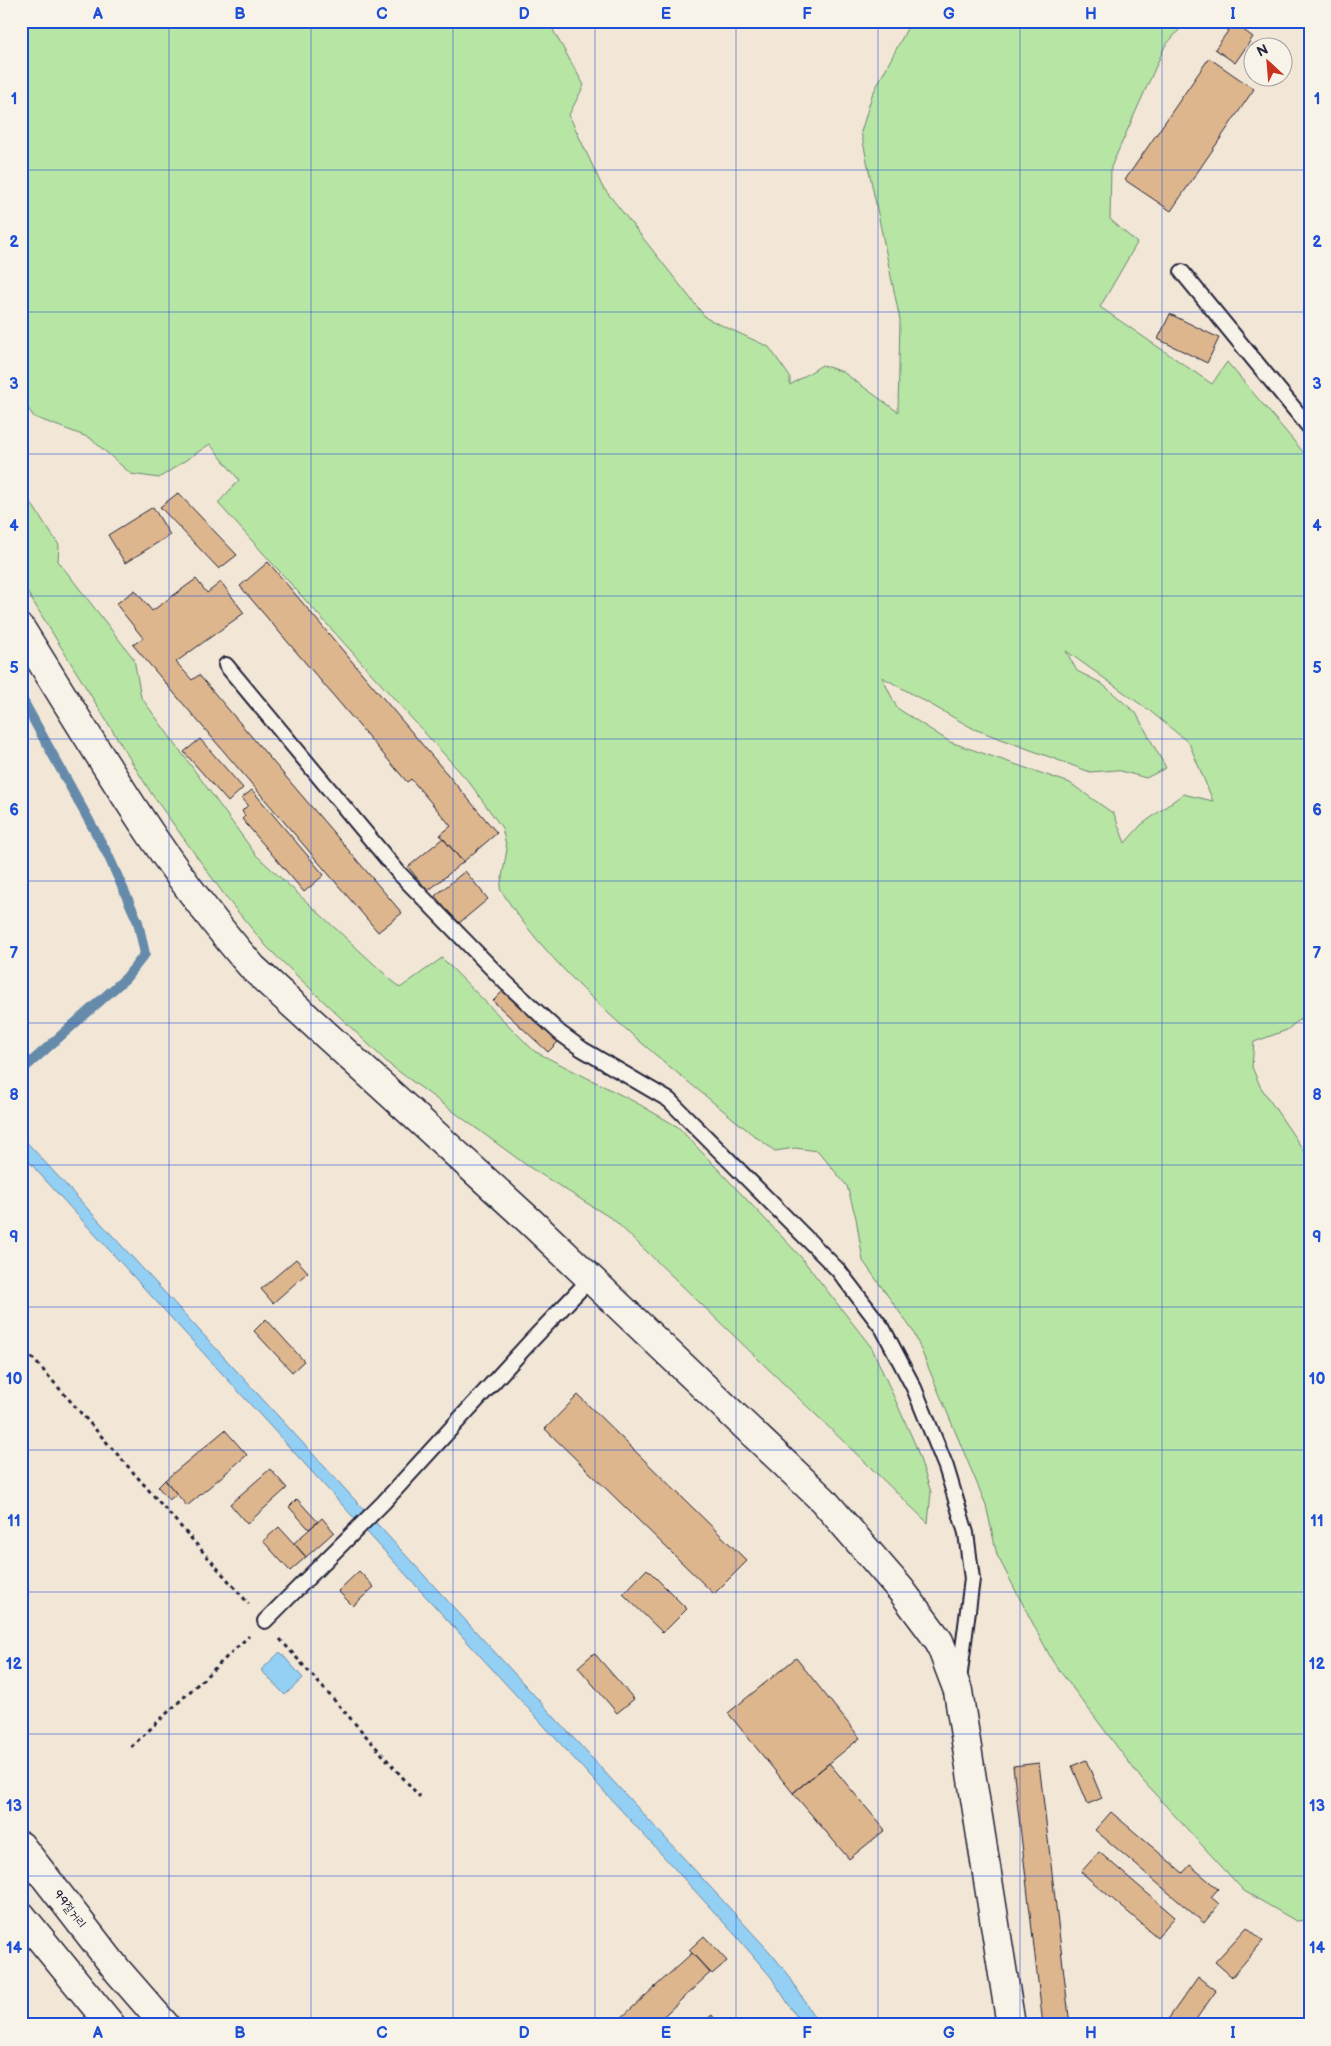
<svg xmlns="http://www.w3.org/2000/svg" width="1331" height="2046" font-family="'Balsamiq Sans','Poor Story',sans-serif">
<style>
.green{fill:#b6e5a4;stroke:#6c8470;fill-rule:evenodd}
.water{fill:#94d0f4;stroke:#668aaa}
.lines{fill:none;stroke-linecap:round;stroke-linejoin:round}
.stream{stroke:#668aaa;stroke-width:10}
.building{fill:#ddb68e;stroke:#22223b}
.service-casing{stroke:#22223b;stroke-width:18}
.minor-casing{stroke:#22223b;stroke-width:31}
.trunk-casing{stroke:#22223b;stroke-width:31}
.path{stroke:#22223b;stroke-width:3;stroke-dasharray:4 4;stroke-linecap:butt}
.service{stroke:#f7f3e8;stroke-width:14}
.minor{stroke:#f7f3e8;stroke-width:28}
.trunk{stroke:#f7f3e8;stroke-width:28}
.grid{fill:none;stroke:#1d4ed8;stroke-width:1;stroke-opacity:0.55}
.labels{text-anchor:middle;stroke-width:4;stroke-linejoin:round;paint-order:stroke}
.street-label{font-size:12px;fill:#22223b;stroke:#f7f3e8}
.neatline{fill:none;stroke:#1d4ed8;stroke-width:2}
.grid-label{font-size:16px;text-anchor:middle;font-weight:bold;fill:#1d4ed8}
</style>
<rect width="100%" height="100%" fill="#f2e7d6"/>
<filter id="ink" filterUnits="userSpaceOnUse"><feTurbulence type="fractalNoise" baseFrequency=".02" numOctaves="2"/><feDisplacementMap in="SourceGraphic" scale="10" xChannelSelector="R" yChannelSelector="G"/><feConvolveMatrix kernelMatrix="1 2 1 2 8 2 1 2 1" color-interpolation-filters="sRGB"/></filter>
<g filter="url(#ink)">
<!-- green -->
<path class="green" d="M 21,21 L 552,21 L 554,32 L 584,85 L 569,115 L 602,186 L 706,318 L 769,347 L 790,377 L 790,385 L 822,365 L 843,372 L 898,412 L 900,320 L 861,132 L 872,95 L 911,21 L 1187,21 L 1165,46 L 1111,167 L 1110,219 L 1137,243 L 1100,307 L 1212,384 L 1227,362 L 1310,460 L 1310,1030 L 1300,1019 L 1287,1030 L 1254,1042 L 1252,1067 L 1260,1086 L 1310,1160 L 1310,1920 L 1296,1921 L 1244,1891 L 1143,1781 L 1053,1662 L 997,1555 L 986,1505 L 913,1331 L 863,1261 L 856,1218 L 847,1186 L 818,1151 L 795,1148 L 775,1151 L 752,1134 C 666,1063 560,984 500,889 L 507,849 L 502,828 L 469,782 L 218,503 L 239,480 L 210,444 L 159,478 L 131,474 L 90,438 L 34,417 L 21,398 ZM 1066,651 L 1150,711 L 1189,743 L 1213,801 L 1183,794 L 1141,825 L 1125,843 L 1114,814 L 1070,783 L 950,742 L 897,708 L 882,677 L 974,729 L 1090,772 L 1117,770 L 1146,778 L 1166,768 L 1136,713 L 1101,683 L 1077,671 Z
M 21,488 L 59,545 L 58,561 L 134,659 L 141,697 L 256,855 L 400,988 L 442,958 L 534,1051 L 637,1103 L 678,1127 L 800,1256 L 872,1348 L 915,1444 L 931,1492 L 928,1523 L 614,1220 L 529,1167 L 390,1065 L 267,947 L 228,900 L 151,793 L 21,582 Z"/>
<!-- water -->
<path class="water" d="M 21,1136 L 769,1951 L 788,1974 L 819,2025 L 802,2025 L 771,1977 L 737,1937 L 37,1171 L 21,1151 Z
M 280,1652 L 303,1678 L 285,1695 L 261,1670 Z"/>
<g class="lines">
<!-- stream -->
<path class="stream" d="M 21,697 L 108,855 L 138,922 L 145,954 L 126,978 L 21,1071"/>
</g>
<!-- building -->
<path class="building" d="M 1234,23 L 1253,37 L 1235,63 L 1215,49 Z
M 1209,58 L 1254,89 L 1171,211 L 1125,180 Z
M 1170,314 L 1219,338 L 1207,363 L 1158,339 Z
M 178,493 L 237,555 L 219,569 L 160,507 Z
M 153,507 L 170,535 L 125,563 L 108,535 Z
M 268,562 L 497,833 L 463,862 L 440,835 L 451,826 L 411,779 L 407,782 L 240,586 Z
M 196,579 L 207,593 L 221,582 L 244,613 L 176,662 L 192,680 L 199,675 L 402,913 L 378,932 L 133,645 L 143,638 L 116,604 L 135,590 L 152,611 Z
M 200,739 L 243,788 L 228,802 L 184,752 Z
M 252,790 L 324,875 L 304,892 L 242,819 L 245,816 L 242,811 L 248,805 L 242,798 Z
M 443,838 L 463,862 L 428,891 L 408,867 Z
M 465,871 L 488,899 L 458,924 L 435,896 Z
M 505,989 L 560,1040 L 548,1052 L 493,1001 Z
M 296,1259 L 308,1272 L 273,1303 L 261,1289 Z
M 266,1319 L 304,1361 L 292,1372 L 254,1331 Z
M 578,1395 L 747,1561 L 714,1594 L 545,1429 Z
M 225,1430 L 247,1455 L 187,1506 L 165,1480 Z
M 270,1469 L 287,1488 L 247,1524 L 230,1504 Z
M 165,1480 L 177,1494 L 169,1500 L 158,1487 Z
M 297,1499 L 318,1522 L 309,1529 L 289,1507 Z
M 322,1518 L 334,1532 L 306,1557 L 294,1543 Z
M 279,1527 L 306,1557 L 290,1571 L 263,1541 Z
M 647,1569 L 687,1609 L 663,1633 L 623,1594 Z
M 359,1571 L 374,1587 L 353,1606 L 338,1591 Z
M 594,1653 L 634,1699 L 617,1713 L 578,1667 Z
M 796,1658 L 860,1738 L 793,1793 L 728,1713 Z
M 1086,1760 L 1102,1798 L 1088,1804 L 1072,1766 Z
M 829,1763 L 885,1830 L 849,1859 L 793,1793 Z
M 1039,1763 L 1070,2025 L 1043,2025 L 1013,1766 Z
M 1111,1812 L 1183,1873 L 1190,1865 L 1218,1889 L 1211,1897 L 1219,1904 L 1204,1923 L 1095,1830 Z
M 1099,1852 L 1175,1917 L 1157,1937 L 1081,1872 Z
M 1247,1927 L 1263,1941 L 1232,1977 L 1215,1962 Z
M 704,1936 L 727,1961 L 712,1974 L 689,1950 Z
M 692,1953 L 710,1973 L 654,2025 L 625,2025 L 620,2019 Z
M 1198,1977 L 1216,1991 L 1192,2025 L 1164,2025 Z
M 712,2015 L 719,2025 L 700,2025 Z"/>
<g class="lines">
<!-- service casing -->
<g class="service-casing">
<path id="service" d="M 1182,272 L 1310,428
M 226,665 L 398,872 L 506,983 L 560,1033 L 582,1049 L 669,1100 L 838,1270 L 883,1329 L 914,1388 L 946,1467 L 966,1533 L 972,1579 L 959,1680
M 265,1621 L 383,1503 L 530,1342 L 590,1279"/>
</g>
<!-- minor casing -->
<g class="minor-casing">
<path id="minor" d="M 21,629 C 94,745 162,865 253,968 L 532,1223 L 823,1500 L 901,1590 L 939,1641 L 958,1691 L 1011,2025"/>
</g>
<!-- trunk casing -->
<g class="trunk-casing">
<path id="trunk" d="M 21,1846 L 118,1971 L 165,2025
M 21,1915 L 111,2025"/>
</g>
<!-- path -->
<path class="path" d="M 21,1345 L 249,1604
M 280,1639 L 420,1797
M 131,1747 L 249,1636"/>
<!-- service -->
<use href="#service" class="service"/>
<!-- minor -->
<use href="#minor" class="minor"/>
<!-- trunk -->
<use href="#trunk" class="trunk"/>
</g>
</g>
<!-- grid -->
<path class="grid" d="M 169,21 L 169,2025M 311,21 L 311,2025M 453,21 L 453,2025M 595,21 L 595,2025M 736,21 L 736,2025M 878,21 L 878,2025M 1020,21 L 1020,2025M 1162,21 L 1162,2025M 21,170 L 1310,170M 21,312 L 1310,312M 21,454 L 1310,454M 21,596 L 1310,596M 21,739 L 1310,739M 21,881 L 1310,881M 21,1023 L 1310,1023M 21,1165 L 1310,1165M 21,1307 L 1310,1307M 21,1450 L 1310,1450M 21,1592 L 1310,1592M 21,1734 L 1310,1734M 21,1876 L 1310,1876"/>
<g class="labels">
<!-- street labels -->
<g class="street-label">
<text transform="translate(70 1909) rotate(52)" y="4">9·9절거리</text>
</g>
</g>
<!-- margin -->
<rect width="1331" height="2046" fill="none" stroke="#f7f3e8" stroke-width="55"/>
<!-- north arrow -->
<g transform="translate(1268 62) rotate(334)"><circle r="24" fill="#f7f3e8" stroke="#a29fa3"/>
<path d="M0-4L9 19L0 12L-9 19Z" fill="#c8321e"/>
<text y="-8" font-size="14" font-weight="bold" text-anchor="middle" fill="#22223b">N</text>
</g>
<rect x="28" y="28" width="1276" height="1990" class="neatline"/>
<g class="grid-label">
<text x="98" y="19">A</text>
<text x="240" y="19">B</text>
<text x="382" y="19">C</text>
<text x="524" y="19">D</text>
<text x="666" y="19">E</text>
<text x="807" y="19">F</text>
<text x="949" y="19">G</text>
<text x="1091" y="19">H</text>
<text x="1233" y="19">I</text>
<text x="14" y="104">1</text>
<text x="1317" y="104">1</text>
<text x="14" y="247">2</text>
<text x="1317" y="247">2</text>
<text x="14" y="389">3</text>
<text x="1317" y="389">3</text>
<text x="14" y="531">4</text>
<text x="1317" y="531">4</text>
<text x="14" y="673">5</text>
<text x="1317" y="673">5</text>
<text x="14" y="815">6</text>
<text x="1317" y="815">6</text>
<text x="14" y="958">7</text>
<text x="1317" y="958">7</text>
<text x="14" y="1100">8</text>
<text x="1317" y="1100">8</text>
<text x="14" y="1242">9</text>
<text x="1317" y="1242">9</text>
<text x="14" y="1384">10</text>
<text x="1317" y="1384">10</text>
<text x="14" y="1526">11</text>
<text x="1317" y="1526">11</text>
<text x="14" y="1669">12</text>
<text x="1317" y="1669">12</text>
<text x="14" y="1811">13</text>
<text x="1317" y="1811">13</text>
<text x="14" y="1953">14</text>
<text x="1317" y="1953">14</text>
<text x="98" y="2038">A</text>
<text x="240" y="2038">B</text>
<text x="382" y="2038">C</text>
<text x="524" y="2038">D</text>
<text x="666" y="2038">E</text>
<text x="807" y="2038">F</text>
<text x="949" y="2038">G</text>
<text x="1091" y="2038">H</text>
<text x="1233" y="2038">I</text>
</g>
</svg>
